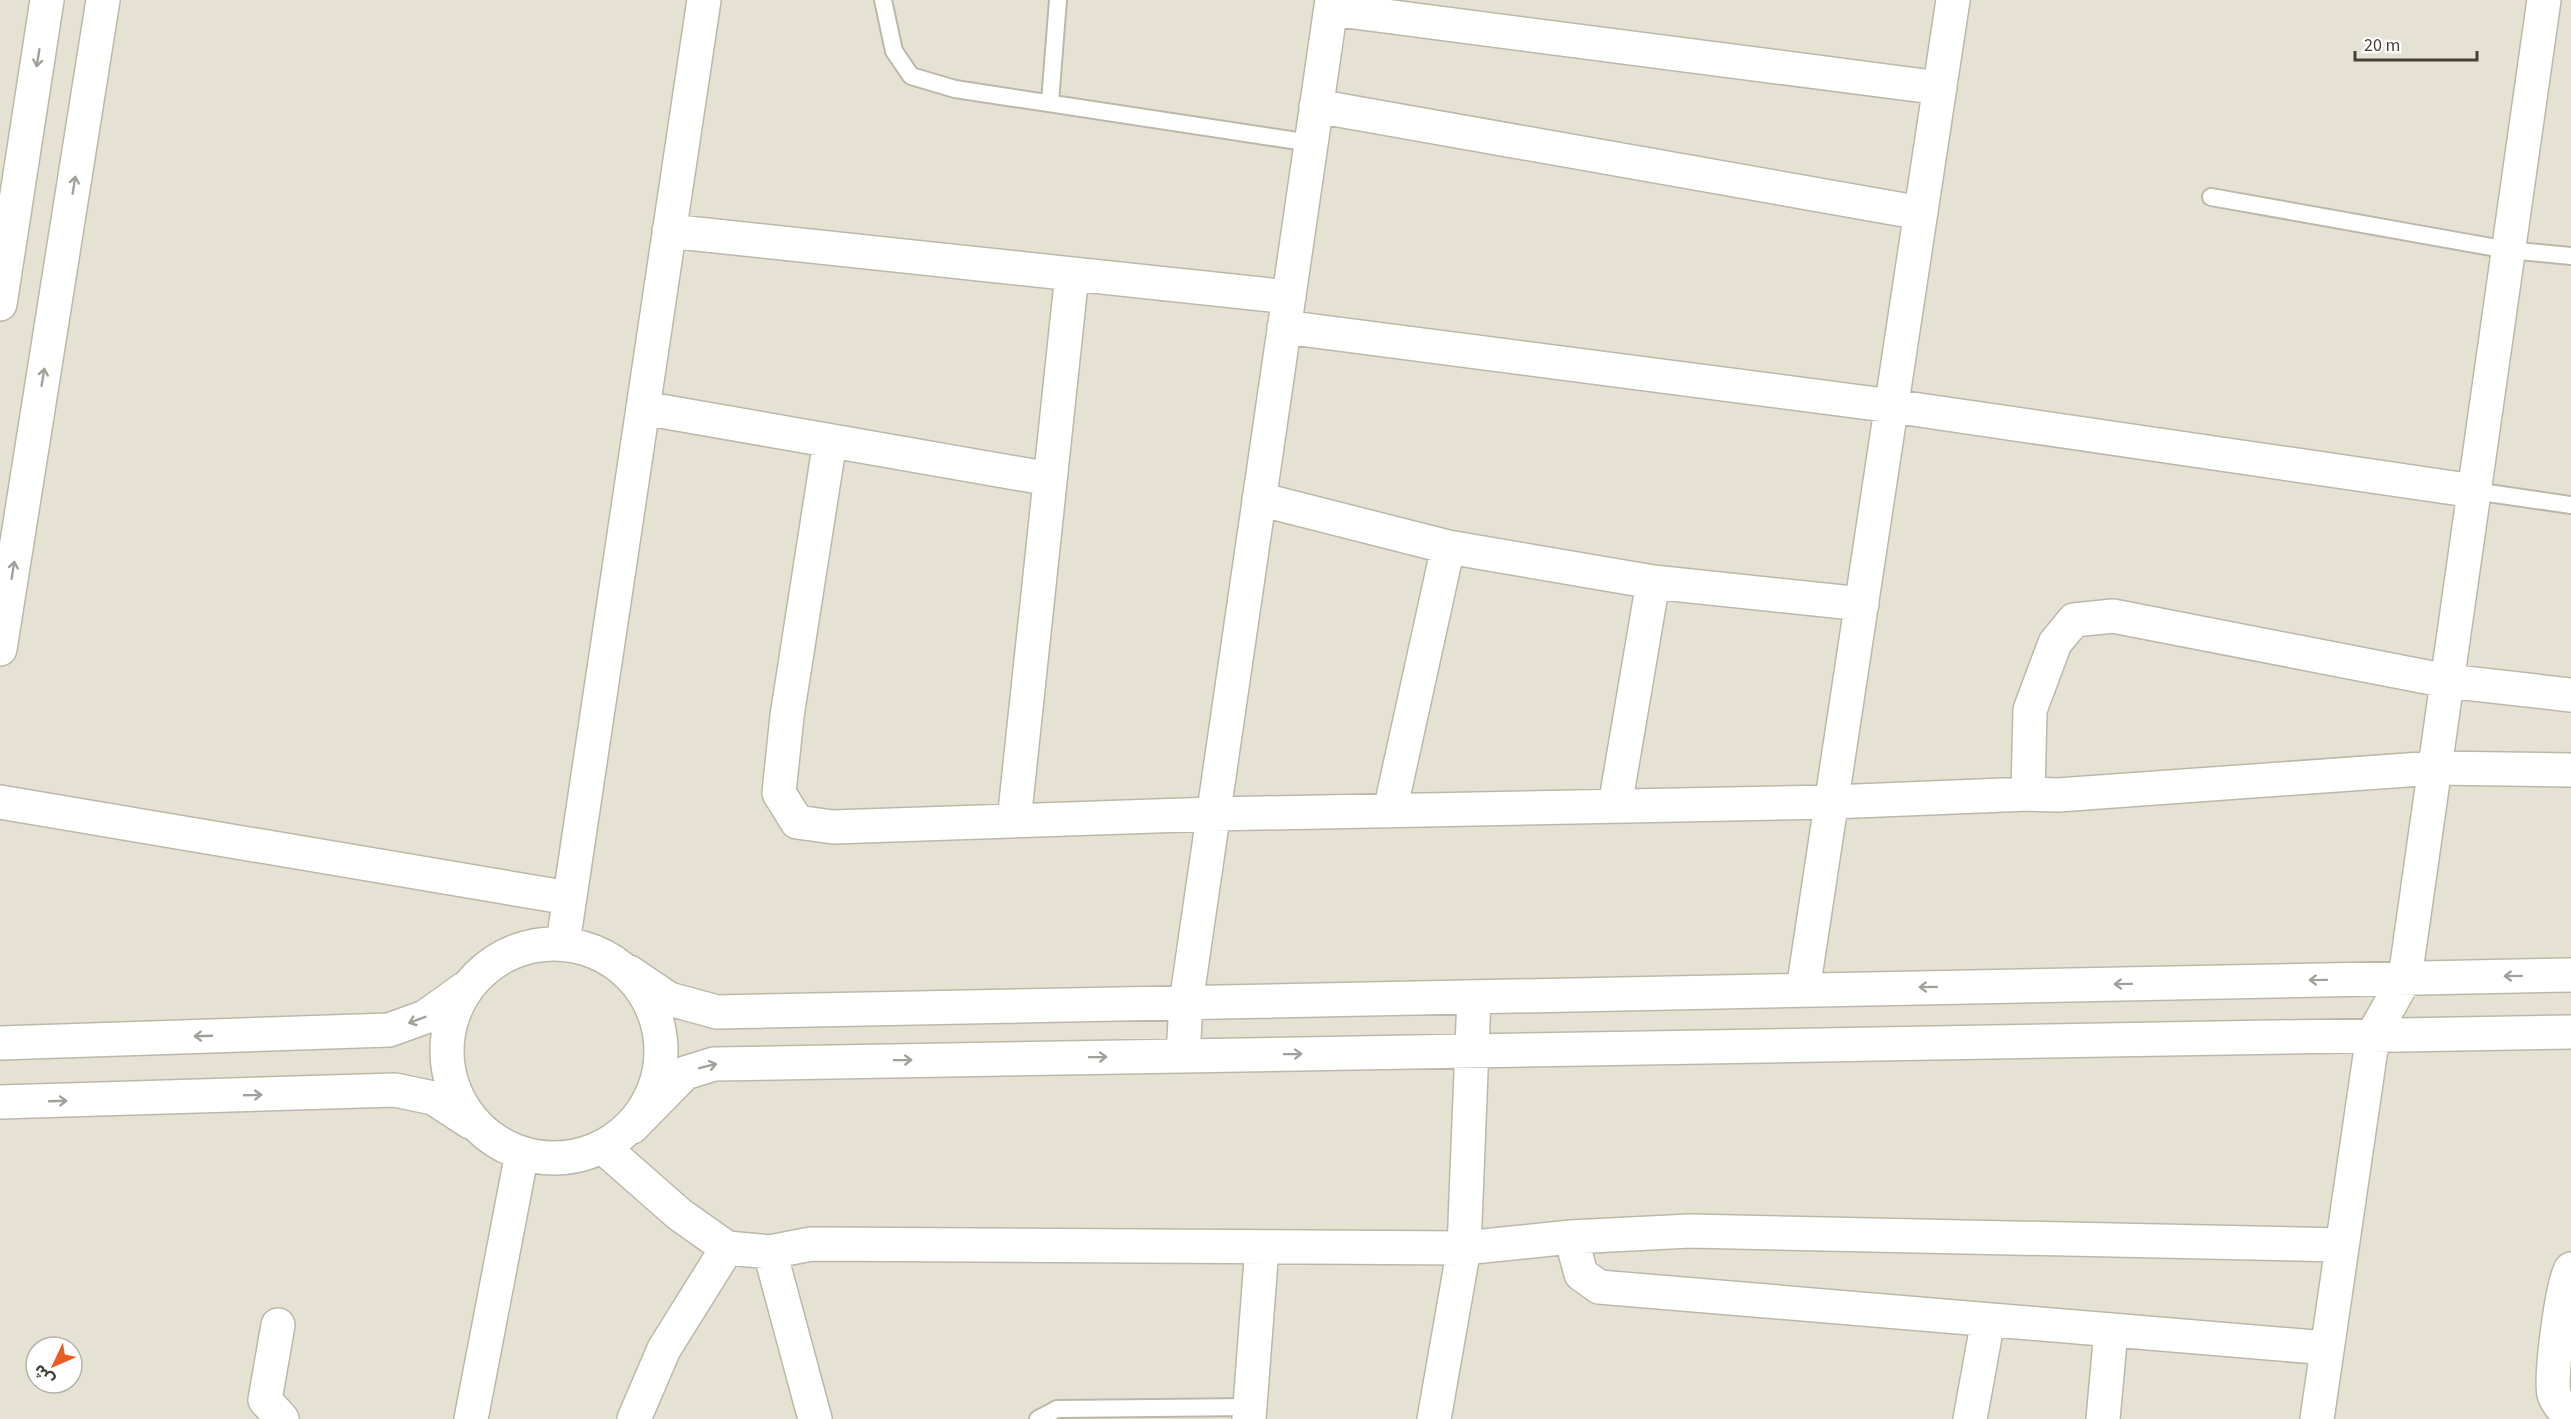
<svg xmlns="http://www.w3.org/2000/svg" width="2571" height="1419" font-family="'Source Sans 3','Noto Sans Arabic',sans-serif">
<style>
.residential{fill:#e5e2d4;fill-rule:evenodd}
.lines{fill:none;stroke-linecap:round;stroke-linejoin:round}
.lane-casing{stroke:#bcb8a9;stroke-width:20}
.street-casing{stroke:#bcb8a9;stroke-width:36}
.lane{stroke:#fff;stroke-width:16}
.street{stroke:#fff;stroke-width:33}
.oneway{stroke:#a2a09a}
</style>
<rect width="100%" height="100%" fill="#f1efe5"/>
<!-- residential -->
<path class="residential" d="M 0,0 L 2571,0 L 2571,1419 L 0,1419 ZM 36,1347 L 72,1347 L 72,1383 L 36,1383 Z"/>
<g class="lines">
<!-- lane casing -->
<g class="lane-casing">
<path id="lane" d="M 883,0 L 894,51 L 911,76 L 955,89 L 1311,143
M 1050,102 L 1058,0
M 2211,197 L 2508,250 L 2571,256
M 2474,491 L 2571,505
M 1038,1419 L 1057,1409 L 1250,1407"/>
</g>
<!-- street casing -->
<g class="street-casing">
<path id="street" d="M 1331,9 L 1940,88
M 1316,106 L 1921,213
M 669,231 L 1289,297
M 0,304 L 47,0
M 1284,327 L 1892,406 L 2474,491
M 643,408 L 1050,479
M 830,441 L 787,716 L 779,793 L 797,822 L 833,827 L 1213,814 L 1832,802 L 2028,794
M 1259,499 L 1448,547 L 1653,582 L 1862,604
M 0,649 L 103,0
M 2571,695 L 2447,681 L 2113,616 L 2074,620 L 2055,643 L 2030,710 L 2028,794 L 2058,795 L 2435,768 L 2571,770
M 0,802 L 569,898
M 1615,806 L 1653,582
M 1390,811 L 1448,547
M 1014,821 L 1072,274
M 563,943 L 704,0
M447 1051a107 107 0 1 1 214 0a107 107 0 1 1-214 0Z
M 629,972 L 669,999 L 717,1012 L 2571,975
M 1803,990 L 1953,0
M 0,1043 L 389,1030 L 425,1017 L 464,989
M 1183,1056 L 1186,1003 L 1332,0
M 0,1102 L 395,1090 L 433,1098 L 470,1122
M 632,1127 L 685,1073 L 714,1064 L 2571,1032
M 604,1148 L 679,1214 L 727,1248 L 770,1252 L 811,1244 L 1464,1248 L 1571,1237 L 1690,1231 L 2342,1245
M 1571,1237 L 1581,1274 L 1599,1287 L 2327,1348
M 770,1252 L 815,1419
M 2571,1269 C 2562,1282 2550,1377 2554,1394 C 2557,1404 2564,1410 2571,1416
M 278,1325 L 265,1400 L 282,1419
M 471,1419 L 522,1153
M 634,1419 L 664,1349 L 727,1248
M 1249,1419 L 1262,1247
M 1434,1419 L 1464,1248 L 1474,997
M 1970,1419 L 1988,1320
M 2103,1419 L 2111,1331
M 2317,1419 L 2373,1035 L 2405,978 L 2544,0"/>
</g>
<!-- lane -->
<use href="#lane" class="lane"/>
<!-- street -->
<use href="#street" class="street"/>
</g>
<!-- one-way arrows -->
<defs><path id="oneway-shaft" d="M-6 0H5M1.5-3L5.5 0L1.5 3" fill="none" stroke-width="1.6" stroke-linecap="round" stroke-linejoin="round" transform="scale(1.5)"/></defs>
<g class="oneway">
<use href="#oneway-shaft" transform="translate(38 58) rotate(99)"/>
<use href="#oneway-shaft" transform="translate(74 185) rotate(-81)"/>
<use href="#oneway-shaft" transform="translate(43 377) rotate(-81)"/>
<use href="#oneway-shaft" transform="translate(13 570) rotate(-81)"/>
<use href="#oneway-shaft" transform="translate(2513 976) rotate(179)"/>
<use href="#oneway-shaft" transform="translate(2318 980) rotate(179)"/>
<use href="#oneway-shaft" transform="translate(2123 984) rotate(179)"/>
<use href="#oneway-shaft" transform="translate(1928 987) rotate(179)"/>
<use href="#oneway-shaft" transform="translate(417 1020) rotate(159)"/>
<use href="#oneway-shaft" transform="translate(203 1036) rotate(178)"/>
<use href="#oneway-shaft" transform="translate(1293 1054) rotate(-1)"/>
<use href="#oneway-shaft" transform="translate(1098 1057) rotate(-1)"/>
<use href="#oneway-shaft" transform="translate(903 1060) rotate(-1)"/>
<use href="#oneway-shaft" transform="translate(708 1066) rotate(-14)"/>
<use href="#oneway-shaft" transform="translate(253 1095) rotate(-2)"/>
<use href="#oneway-shaft" transform="translate(58 1101) rotate(-2)"/>
</g>
<!-- north arrow -->
<g transform="translate(54 1365) rotate(226)"><circle r="28" fill="#ffffff" stroke="#b4b3ae" stroke-width="1.5"/>
<path d="M0-4.5L10 22L0 15L-10 22Z" fill="#eb5c22"/>
<text y="-9" font-size="16" font-weight="bold" text-anchor="middle" fill="#444035">ش</text>
</g>
<!-- scale -->
<path d="M2355 51v9h122v-9" fill="none" stroke="#444035" stroke-width="3"/>
<text x="2364" y="51" font-size="18" fill="#444035" stroke="#ffffff" stroke-width="4.5" paint-order="stroke">20 m</text>
</svg>
